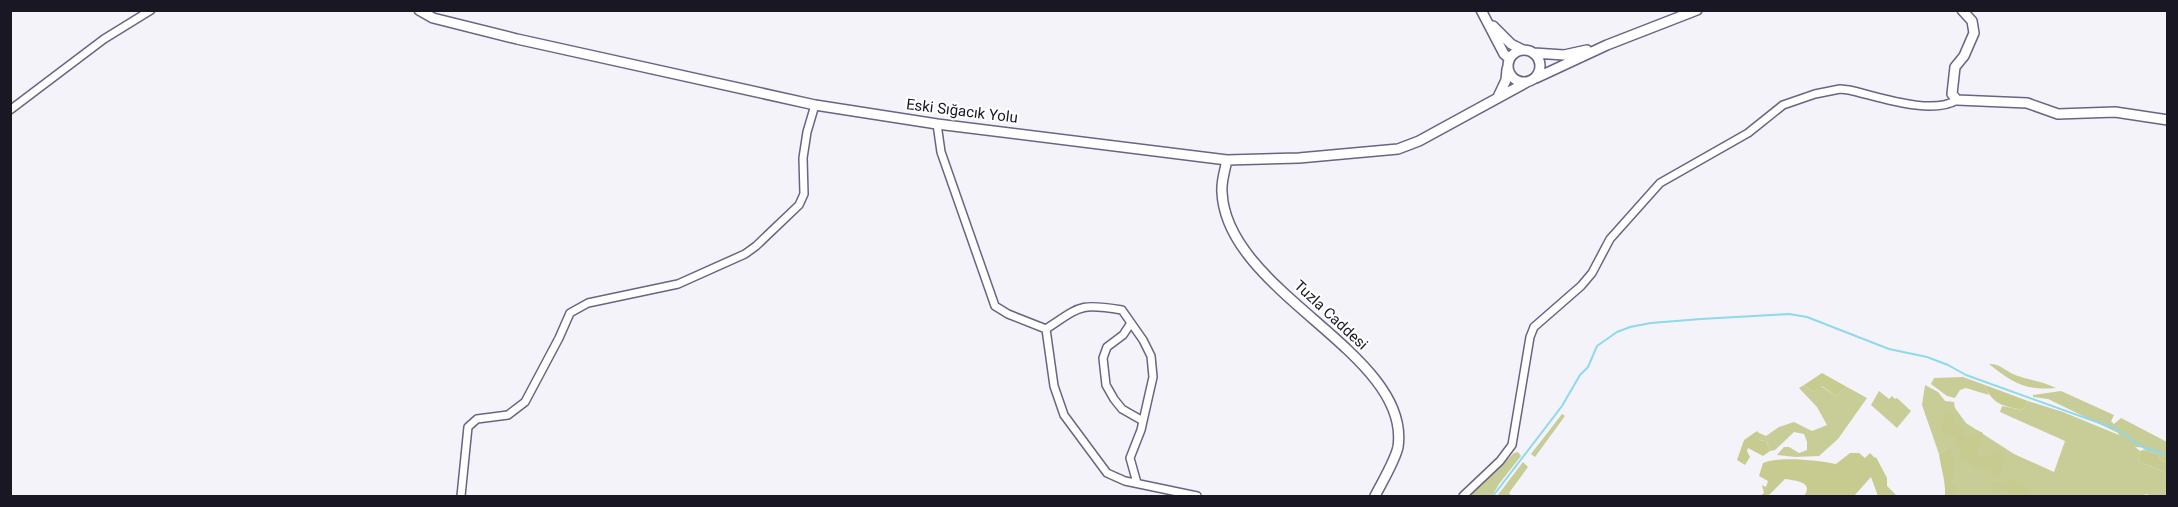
<svg xmlns="http://www.w3.org/2000/svg" width="2178" height="507" font-family="Roboto,sans-serif">
<style>
.green{fill:#c8cc97}
.forest{fill:#c7cb8f}
.lines{fill:none;stroke-linecap:round;stroke-linejoin:round}
.stream{stroke:#8dd9ed;stroke-width:2}
.street-casing{stroke:#696483;stroke-width:10}
.secondary-casing{stroke:#696483;stroke-width:12}
.street{stroke:#fff;stroke-width:7}
.secondary{stroke:#fff;stroke-width:9}
.labels{text-anchor:middle;stroke-width:4.5;stroke-linejoin:round;paint-order:stroke}
.street-label{font-size:15px;fill:#191724;stroke:#fff}
</style>
<rect width="100%" height="100%" fill="#f4f3fa"/>
<!-- green -->
<path class="green" d="M 1989,364 C 1999,363 2006,371 2015,375 C 2028,380 2043,381 2056,388 C 2025,391 2012,382 1989,364 Z
M 1963,377 L 1985,385 L 1989,395 L 1966,388 L 1960,390 L 1955,398 L 1947,396 L 1931,384 L 1934,378 Z
M 1804,385 L 1813,392 L 1821,386 L 1836,396 L 1847,387 L 1867,398 L 1838,439 L 1819,456 L 1795,457 L 1777,455 L 1784,447 L 1789,447 L 1799,453 L 1807,450 L 1807,442 L 1804,434 L 1794,432 L 1775,450 L 1770,451 L 1766,441 L 1759,440 L 1759,433 L 1766,436 L 1779,427 L 1794,422 L 1812,431 L 1827,425 L 1817,407 L 1799,388 Z
M 1925,385 L 1938,392 L 1945,401 L 1954,402 L 1955,408 L 1966,423 L 2014,454 L 2054,472 L 2065,441 L 2000,412 L 2002,406 L 2023,410 L 2028,401 L 2063,412 L 2119,435 L 2118,433 L 2048,399 L 2033,397 L 2033,395 L 2061,391 L 2114,415 L 2111,421 L 2114,424 L 2121,418 L 2167,442 L 2167,461 L 2165,462 L 2160,459 L 2158,454 L 2143,450 L 2149,448 L 2135,447 L 2140,451 L 2138,461 L 2167,473 L 2167,496 L 2152,496 L 2146,494 L 2143,496 L 1945,496 L 1949,447 L 1939,454 L 1922,405 Z
M 1879,391 L 1889,399 L 1892,396 L 1895,399 L 1897,398 L 1911,411 L 1897,428 L 1871,405 Z
M 1562,414 L 1565,416 L 1535,457 L 1531,454 Z
M 1518,452 L 1521,456 L 1499,484 L 1492,496 L 1470,496 L 1514,453 Z
M 1523,462 L 1528,467 L 1509,493 L 1512,496 L 1497,496 Z"/>
<!-- forest -->
<path class="forest" d="M 1822,373 L 1847,387 L 1836,396 L 1822,386 L 1813,392 L 1804,385 Z
M 1985,385 L 2028,401 L 2023,410 C 2004,406 1992,405 1985,385 Z
M 1949,411 L 1954,416 L 1954,423 L 1960,425 L 1965,429 L 1963,434 L 1973,437 L 1977,430 L 1983,433 L 1979,443 L 1977,456 L 1988,456 L 1992,452 L 2001,450 L 2005,456 L 2001,475 L 1992,476 L 1992,472 L 1980,466 L 1975,468 L 1966,460 L 1961,459 L 1960,452 L 1955,444 L 1957,437 L 1944,437 L 1941,431 L 1945,414 Z
M 1757,431 L 1759,433 L 1759,440 L 1766,441 L 1770,451 L 1763,456 L 1748,448 L 1747,451 L 1750,457 L 1745,465 L 1737,460 L 1744,440 Z
M 1949,447 C 1956,460 1957,469 1951,481 L 1956,487 L 1954,496 L 1945,496 C 1946,482 1941,469 1939,454 Z
M 2143,450 L 2158,454 L 2160,459 L 2165,462 L 2167,461 L 2167,473 L 2138,461 L 2140,451 Z
M 1850,453 L 1859,453 L 1865,458 L 1870,453 L 1875,458 L 1876,457 L 1887,478 L 1887,486 L 1897,496 L 1878,496 L 1871,477 L 1854,496 L 1804,496 C 1814,482 1797,481 1785,479 L 1768,496 L 1760,496 L 1764,493 L 1762,485 L 1766,487 L 1768,481 L 1759,476 L 1763,463 C 1778,456 1819,460 1836,464 Z
M 2011,479 C 2020,482 2030,485 2030,496 L 2013,496 L 2007,490 L 2000,491 L 1992,485 L 1993,481 L 2001,484 Z"/>
<g class="lines">
<!-- stream -->
<path class="stream" d="M 1493,496 L 1562,406 L 1580,375 L 1588,367 L 1597,346 L 1617,332 L 1630,327 L 1651,323 L 1701,319 L 1789,314 L 1807,317 L 1889,349 L 1927,357 L 1948,365 L 1966,375 L 2116,429 L 2144,448 L 2168,455"/>
<!-- street casing -->
<g class="street-casing">
<path id="street" d="M 10,110 L 104,39 L 151,10
M 937,124 L 941,152 L 995,306 L 1008,314 L 1046,329 L 1054,386 L 1064,415 L 1107,473 L 1125,481 L 1197,496
M 1131,323 L 1123,335 L 1107,347 L 1103,358 L 1106,385 L 1114,399 L 1122,409 L 1143,421
M 1046,329 C 1081,306 1079,303 1122,310 L 1143,340 L 1151,356 L 1153,377 L 1141,430 L 1130,458 L 1137,483
M 461,496 L 468,427 L 477,419 L 508,415 L 525,402 L 559,338 L 570,313 L 588,303 L 678,284 L 745,254 L 756,246 L 799,205 L 804,194 L 803,158 L 807,132 L 815,105
M 1463,496 L 1500,461 L 1512,445 L 1530,337 L 1534,327 L 1581,286 L 1592,273 L 1610,239 L 1660,183 L 1748,133 L 1783,105 L 1815,94 L 1840,89 L 1849,90 C 1877,96 1931,116 1957,100"/>
</g>
<!-- secondary casing -->
<g class="secondary-casing">
<path id="secondary" d="M 419,10 L 433,18 L 517,39 L 815,105 L 937,124 L 1227,160 L 1299,158 L 1398,149 L 1419,141 L 1527,82
M 1481,10 L 1504,54 L 1509,58
M 1962,10 L 1972,21 L 1974,33 L 1964,56 L 1955,67 L 1952,94 L 1957,100 L 2027,103 L 2058,114 L 2115,112 L 2168,120
M 1493,26 L 1511,44 L 1523,50
M1508 66a16 16 0 1 1 32 0a16 16 0 1 1-32 0Z
M 1534,53 L 1564,55 L 1587,50
M 1536,78 L 1607,45 L 1697,10
M 1498,97 L 1506,80 L 1507,69
M 1227,160 C 1225,170 1221,182 1222,192 C 1226,293 1412,353 1398,447 C 1395,461 1382,482 1375,496"/>
</g>
<!-- street -->
<use href="#street" class="street"/>
<!-- secondary -->
<use href="#secondary" class="secondary"/>
</g>
<g class="labels">
<!-- street labels -->
<g class="street-label">
<text transform="translate(962 111) rotate(7)" y="5">Eski Sığacık Yolu</text>
<text transform="translate(1331 315) rotate(43)" y="5">Tuzla Caddesi</text>
</g>
</g>
<!-- border -->
<rect width="2178" height="507" fill="none" stroke="#191724" stroke-width="24"/>
</svg>
